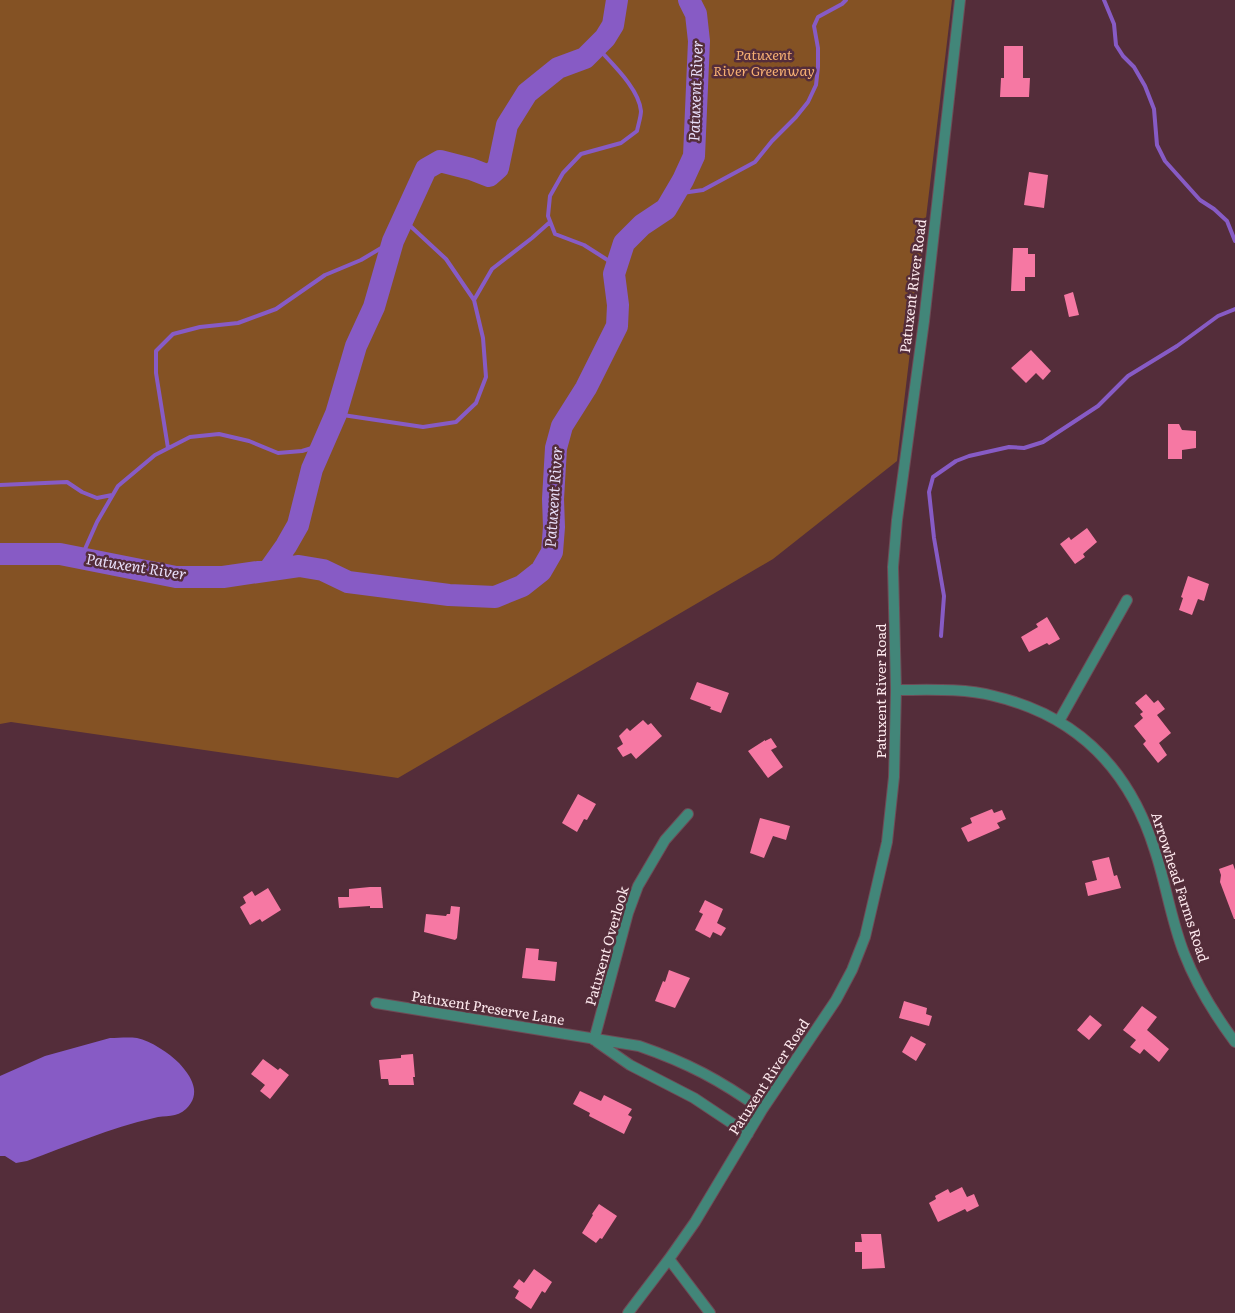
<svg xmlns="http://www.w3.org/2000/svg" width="1235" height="1313" font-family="Literata,serif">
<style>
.green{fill:#845224}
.water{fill:#875bc5}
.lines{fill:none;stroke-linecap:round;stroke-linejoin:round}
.stream{stroke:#875bc5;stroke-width:4}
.river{stroke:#875bc5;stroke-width:22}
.building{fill:#f678a3}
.minor-casing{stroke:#6f4b56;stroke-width:12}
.minor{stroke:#428679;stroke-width:10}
.labels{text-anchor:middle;stroke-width:5;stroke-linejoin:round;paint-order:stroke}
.park-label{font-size:14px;font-style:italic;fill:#f7b073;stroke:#542d3a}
.street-label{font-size:14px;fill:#fce7ec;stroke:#542d3a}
.water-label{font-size:15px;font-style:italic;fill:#e8dffa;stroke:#542d3a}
</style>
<rect width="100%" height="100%" fill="#542d3a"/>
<!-- green -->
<path class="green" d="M 0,0 L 952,0 L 897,461 L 773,559 L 398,778 L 11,722 L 0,724 Z"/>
<!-- water -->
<path class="water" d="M 110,1038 C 118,1038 128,1037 137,1038 C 151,1041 169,1053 179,1063 C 192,1077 202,1094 186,1109 C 177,1118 165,1115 154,1118 C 110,1128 68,1146 27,1161 L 16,1163 L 5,1156 L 0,1156 L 0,1076 L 45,1056 Z"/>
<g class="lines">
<!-- stream -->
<path class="stream" d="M 1104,0 L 1114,24 L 1116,45 L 1123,56 L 1134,67 L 1145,86 L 1154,109 L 1157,145 L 1165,161 L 1200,200 L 1214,209 L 1227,221 L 1235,241
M 596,46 C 611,63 639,88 641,111 C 641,117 638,125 637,131 L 621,143 L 581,154 L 563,173 L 550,196 L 548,216 L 555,234 L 584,245 L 617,266
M 675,194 L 703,190 L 755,162 L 772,141 L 796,117 L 808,102 L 816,85 L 818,67 L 818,48 L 814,26 L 818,17 L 842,4 L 846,0
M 474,300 L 492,269 L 532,238 L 550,222
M 336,414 L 423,427 L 456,422 L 476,403 L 486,377 L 483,338 L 474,300 L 446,259 L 406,222
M 168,448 L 156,373 L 156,351 L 173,334 L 200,327 L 238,323 L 276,309 L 325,275 L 361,260 L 393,241
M 0,485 L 67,482 L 82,492 L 97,498 L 112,495
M 81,558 L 97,522 L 118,486 L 155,455 L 190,437 L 219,434 L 249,441 L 278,453 L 302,451 L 322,445
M 941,636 L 944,596 L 934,538 L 929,492 L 933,477 L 956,461 L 969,456 L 1009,447 L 1024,448 L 1043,442 L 1098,406 L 1128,376 L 1177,346 L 1218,316 L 1235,309"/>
<!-- river -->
<path class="river" d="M 0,554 L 60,554 L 176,577 L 223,577 L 299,566 L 323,570 L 348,582 L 449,595 L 495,597 L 522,586 L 541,571 L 552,552 L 554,527 L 553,499 L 556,448 L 562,426 L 586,388 L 617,326 L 618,305 L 614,274 L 624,243 L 642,225 L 666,209 L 683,180 L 694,156 L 699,41 L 696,14 L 689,0
M 269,570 L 286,546 L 298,525 L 312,469 L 336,414 L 356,346 L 374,307 L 393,241 L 426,169 L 440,161 L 471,169 L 489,176 L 498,168 L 507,125 L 527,93 L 558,68 L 585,58 L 605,38 L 613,25 L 617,0"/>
</g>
<!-- building -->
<path class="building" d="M 1004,46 L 1023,46 L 1023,78 L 1030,78 L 1029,97 L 1000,97 L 1001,78 L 1004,78 Z
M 1029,172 L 1048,175 L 1044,208 L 1024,205 Z
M 1013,248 L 1028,248 L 1028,254 L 1035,254 L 1035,277 L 1025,277 L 1025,291 L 1011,291 Z
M 1073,292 L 1079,315 L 1069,317 L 1064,295 Z
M 1031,350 L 1051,371 L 1043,380 L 1036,373 L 1026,383 L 1011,368 Z
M 1168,424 L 1179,424 L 1182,430 L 1196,431 L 1196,448 L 1182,450 L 1182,459 L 1168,459 Z
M 1087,528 L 1097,542 L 1083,554 L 1085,557 L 1075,564 L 1060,544 L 1069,537 L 1071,540 Z
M 1188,576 L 1209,584 L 1204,601 L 1198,599 L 1192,615 L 1179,610 L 1183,598 L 1181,597 Z
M 1047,617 L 1060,639 L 1049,645 L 1047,643 L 1029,652 L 1021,637 L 1038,627 L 1036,624 Z
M 697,682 L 729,693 L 721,713 L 710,709 L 711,707 L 690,699 Z
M 1146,694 L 1154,703 L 1158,700 L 1165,709 L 1157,715 L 1171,733 L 1159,743 L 1167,755 L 1158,763 L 1143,744 L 1146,741 L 1134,726 L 1143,718 L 1140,714 L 1143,712 L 1135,703 Z
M 643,720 L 648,725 L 651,723 L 662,736 L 636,759 L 631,753 L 623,757 L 617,748 L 623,744 L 619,736 L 627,728 L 630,731 Z
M 771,738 L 777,747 L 771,750 L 783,767 L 768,778 L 748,751 L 765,740 L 765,741 Z
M 578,794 L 596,804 L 587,820 L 584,819 L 577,832 L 562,823 Z
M 992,809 L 994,813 L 1002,810 L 1006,819 L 997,823 L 1000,828 L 968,842 L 961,828 L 972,823 L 970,818 Z
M 760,818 L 790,826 L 786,840 L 773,836 L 764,858 L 750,853 Z
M 1109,857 L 1114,876 L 1117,875 L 1121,888 L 1088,896 L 1085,883 L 1097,880 L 1092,861 Z
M 1233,864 L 1235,870 L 1235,919 L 1234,919 L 1220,882 L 1221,875 L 1219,869 Z
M 370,887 L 381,887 L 383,908 L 370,908 L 370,906 L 339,908 L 338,897 L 349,897 L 349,889 Z
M 268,888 L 281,910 L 262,922 L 260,919 L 250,925 L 240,907 L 246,903 L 243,897 L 252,891 L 255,896 Z
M 705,900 L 723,909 L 717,923 L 726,928 L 721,936 L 713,932 L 710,938 L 695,930 L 703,914 L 699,912 Z
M 451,906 L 460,907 L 457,938 L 455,940 L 424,932 L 426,914 L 446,916 L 447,914 L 450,914 Z
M 526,948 L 539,949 L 538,960 L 557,962 L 555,981 L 522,978 Z
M 669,970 L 690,978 L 675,1008 L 655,1001 L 663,981 L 665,982 Z
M 904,1001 L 927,1008 L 926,1014 L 932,1016 L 929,1026 L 899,1018 Z
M 1142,1006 L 1157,1017 L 1147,1030 L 1169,1049 L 1159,1062 L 1144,1049 L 1140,1054 L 1130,1047 L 1136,1040 L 1123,1030 Z
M 1090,1015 L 1102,1025 L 1089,1040 L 1077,1030 Z
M 911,1036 L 926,1044 L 916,1061 L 902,1052 Z
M 413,1054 L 415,1077 L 413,1077 L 414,1085 L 389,1085 L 388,1079 L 381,1079 L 379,1060 L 401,1058 L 401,1055 Z
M 263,1059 L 278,1070 L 280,1068 L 289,1075 L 270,1099 L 260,1091 L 265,1085 L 251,1074 Z
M 580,1091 L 601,1101 L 604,1095 L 632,1109 L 628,1115 L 632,1117 L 624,1134 L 589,1116 L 590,1113 L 573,1104 Z
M 962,1187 L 967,1197 L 974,1194 L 979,1206 L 967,1212 L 965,1209 L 938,1222 L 929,1203 L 936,1199 L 935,1196 L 948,1189 L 950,1193 Z
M 599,1204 L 617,1216 L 602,1239 L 600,1238 L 596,1243 L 582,1233 L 593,1215 L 592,1214 Z
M 861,1234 L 881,1234 L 885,1268 L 862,1269 L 862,1252 L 855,1252 L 855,1242 L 862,1242 Z
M 534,1269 L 552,1282 L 545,1293 L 542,1291 L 531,1309 L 515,1298 L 519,1291 L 513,1287 L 519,1279 L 524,1283 Z"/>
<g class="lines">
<!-- minor casing -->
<g class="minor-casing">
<path id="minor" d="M 896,690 C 928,690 963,688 994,696 C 1078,716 1130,770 1155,851 C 1166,884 1171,920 1184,953 C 1196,984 1215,1015 1235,1042
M 1059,721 L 1127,600
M 376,1003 L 639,1046 C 688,1063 720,1080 762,1110
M 594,1040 L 628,913 L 638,886 L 665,840 L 688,814
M 597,1042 L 630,1065 L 694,1098 L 748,1134
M 669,1259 L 710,1313
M 628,1313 L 669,1259 L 695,1222 L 762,1110 L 836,1000 L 852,970 L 865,937 L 887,842 L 894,777 L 896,690 L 893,567 L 897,520 L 924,321 L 960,0"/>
</g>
<!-- minor -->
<use href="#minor" class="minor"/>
</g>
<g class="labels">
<!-- park labels -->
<g class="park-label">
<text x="764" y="60">Patuxent<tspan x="764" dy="16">River Greenway</tspan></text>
</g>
<!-- street labels -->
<g class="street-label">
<text transform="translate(913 286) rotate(-83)" y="5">Patuxent River Road</text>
<text transform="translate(881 691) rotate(-90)" y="5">Patuxent River Road</text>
<text transform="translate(1180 887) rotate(72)" y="5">Arrowhead Farms Road</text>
<text transform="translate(607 946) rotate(-74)" y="5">Patuxent Overlook</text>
<text transform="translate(488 1008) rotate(9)" y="5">Patuxent Preserve Lane</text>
<text transform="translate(769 1077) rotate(-57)" y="5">Patuxent River Road</text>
</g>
<!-- water labels -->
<g class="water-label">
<text transform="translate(696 91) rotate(-88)" y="5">Patuxent River</text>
<text transform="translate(554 497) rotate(-86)" y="5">Patuxent River</text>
<text transform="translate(136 567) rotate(9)" y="5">Patuxent River</text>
</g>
</g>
</svg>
